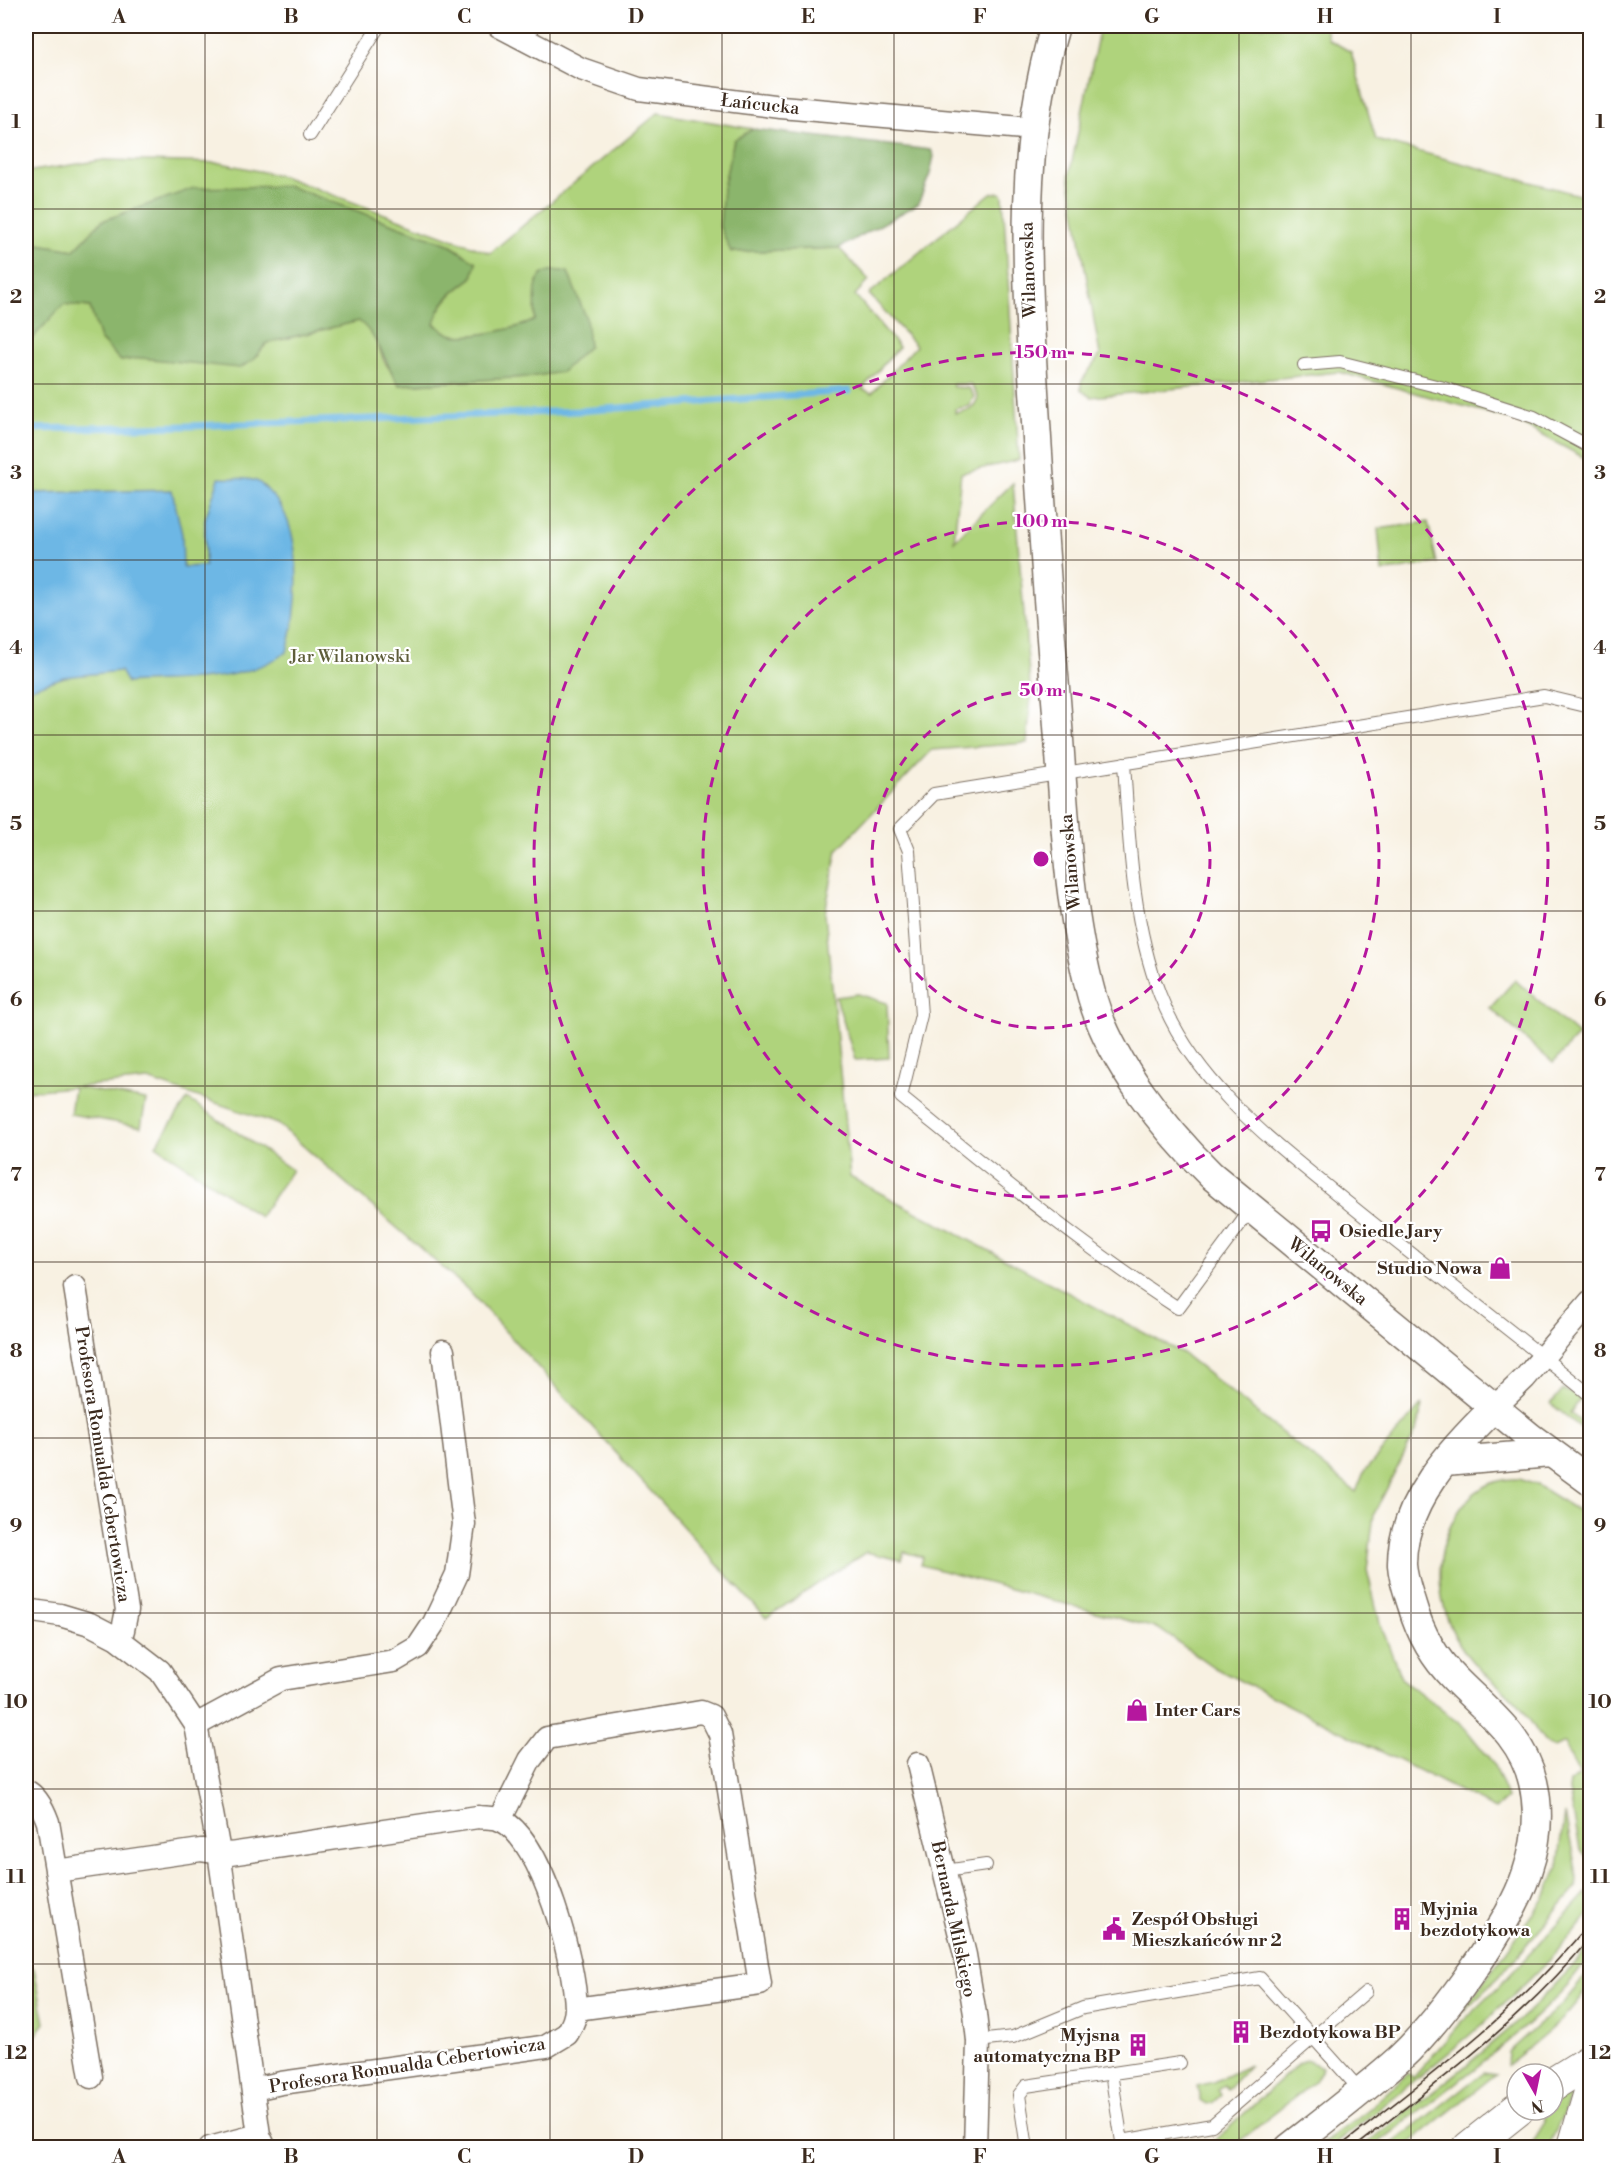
<svg xmlns="http://www.w3.org/2000/svg" width="1616" height="2173" font-family="'Libre Bodoni',serif">
<style>
.green{fill:#afd37c;stroke:#757e4d;stroke-width:1.5;fill-rule:evenodd}
.forest{fill:#8bb56c;stroke:#637045;stroke-width:1.5}
.water{fill:#6db7e5;stroke:#547082;stroke-width:1.5}
.lines{fill:none;stroke-linecap:round;stroke-linejoin:round}
.stream{stroke:#6db7e5;stroke-width:7}
.service-casing{stroke:#7d7063;stroke-width:14}
.minor-casing{stroke:#7d7063;stroke-width:25}
.tertiary-casing{stroke:#7d7063;stroke-width:31}
.secondary-casing{stroke:#7d7063;stroke-width:35}
.primary-casing{stroke:#7d7063;stroke-width:35}
.service{stroke:#fff;stroke-width:12}
.minor{stroke:#fff;stroke-width:22}
.tertiary{stroke:#fff;stroke-width:28}
.secondary{stroke:#fff;stroke-width:33}
.primary{stroke:#fff;stroke-width:33}
.tram{stroke:#3b2a1e;stroke-width:1.5}
.grid{fill:none;stroke:#3b2a1e;stroke-width:1.5;stroke-opacity:0.55}
.ring{fill:none;stroke:#b5179e;stroke-width:3;stroke-dasharray:10 8}
.labels{text-anchor:middle;stroke-width:4.5;stroke-linejoin:round;paint-order:stroke}
.street-label{font-size:18px;fill:#3b2a1e;stroke:#fff}
.park-label{font-size:18px;fill:#5e5d3a;stroke:#fff}
.poi-label{font-size:18px;font-weight:bold;fill:#3b2a1e;stroke:#fff;text-anchor:start}
.centre{fill:#b5179e;stroke:#fff;stroke-width:3}
.ring-label{font-size:18px;text-anchor:middle;font-weight:bold;fill:#b5179e;stroke:#fff;stroke-width:4.5;stroke-linejoin:round;paint-order:stroke}
.neatline{fill:none;stroke:#3b2a1e;stroke-width:2}
.grid-label{font-size:20px;text-anchor:middle;font-weight:bold;fill:#3b2a1e}
</style>
<rect width="100%" height="100%" fill="#fff"/>
<filter id="ink" filterUnits="userSpaceOnUse"><feTurbulence type="fractalNoise" baseFrequency=".0167" numOctaves="2"/><feDisplacementMap in="SourceGraphic" scale="12" xChannelSelector="R" yChannelSelector="G"/><feConvolveMatrix kernelMatrix="1 2 1 2 8 2 1 2 1" color-interpolation-filters="sRGB"/></filter>
<filter id="wash" filterUnits="userSpaceOnUse"><feTurbulence type="fractalNoise" baseFrequency=".008" numOctaves="4" result="noise"/><feDisplacementMap in="SourceGraphic" scale="24" xChannelSelector="R" yChannelSelector="G"/><feGaussianBlur stdDeviation="1.35" result="paint"/><feColorMatrix in="noise" values="0 0 0 0 0 0 0 0 0 0 0 0 0 0 0 0 0 1.4 0 .05"/><feComposite in="paint" operator="in"/></filter>
<g filter="url(#wash)">
<rect width="100%" height="100%" fill="#f8f1e2"/>
<!-- green -->
<path class="green" d="M 1100,26 L 1325,26 L 1328,39 L 1351,52 L 1376,140 L 1590,198 L 1590,461 L 1514,420 L 1339,372 L 1091,397 L 1081,390 L 1081,382 L 1100,355 L 1069,176 Z
M 658,113 L 753,129 L 734,140 L 723,188 L 731,252 L 839,248 L 869,280 L 855,295 L 899,347 L 862,389 L 872,393 L 916,346 L 869,294 L 991,193 L 1001,193 L 1003,196 L 1019,460 L 961,473 L 954,541 L 1013,483 L 1031,697 L 1027,743 L 932,750 L 837,850 L 825,913 L 850,1177 L 1182,1353 L 1356,1492 L 1364,1472 L 1422,1404 L 1418,1427 L 1374,1514 L 1367,1570 L 1380,1623 L 1401,1678 L 1465,1728 L 1493,1763 L 1507,1798 L 1495,1809 L 1215,1668 L 1159,1629 L 921,1565 L 923,1557 L 904,1552 L 901,1560 L 866,1552 L 766,1618 L 467,1289 L 278,1124 L 148,1080 L 76,1087 L 146,1100 L 141,1127 L 70,1114 L 74,1087 L 26,1091 L 26,345 L 63,304 L 90,307 L 100,339 L 121,361 L 141,358 L 253,360 L 267,343 L 359,321 L 373,332 L 384,361 L 400,385 L 528,377 L 562,372 L 537,280 L 535,320 C 520,328 466,340 450,334 C 445,332 439,327 434,323 C 441,301 454,291 472,278 L 463,253 L 448,244 L 288,186 L 102,221 L 74,250 L 26,242 L 26,172 L 104,160 L 221,163 L 282,176 L 490,253 ZM 952,384 L 971,384 L 978,397 C 975,409 966,411 955,413 L 955,409 L 969,406 L 974,396 L 969,388 L 953,387 Z
M 1428,522 L 1437,563 L 1382,572 L 1378,529 Z
M 1515,980 L 1578,1035 L 1553,1063 L 1490,1008 Z
M 858,994 L 887,1003 L 889,1058 L 855,1060 L 836,997 Z
M 188,1099 L 292,1170 L 260,1217 L 156,1145 Z
M 1563,1389 L 1581,1399 L 1570,1413 L 1590,1429 L 1590,1435 L 1551,1404 Z
M 1518,1479 L 1537,1485 L 1590,1518 L 1590,1860 L 1580,1849 L 1569,1790 L 1570,1782 L 1580,1776 L 1564,1743 L 1554,1748 L 1547,1745 C 1535,1731 1528,1714 1515,1701 C 1501,1686 1484,1675 1471,1660 C 1437,1619 1429,1560 1457,1514 C 1471,1491 1491,1478 1518,1479 Z
M 1565,1814 L 1578,1880 L 1577,1887 L 1499,1977 L 1460,2014 L 1545,1898 L 1558,1867 Z
M 1587,1892 L 1590,1913 C 1516,2005 1423,2074 1331,2147 L 1319,2147 L 1369,2109 L 1408,2073 L 1413,2078 L 1460,2024 L 1507,1978 Z
M 1590,1946 C 1591,1989 1412,2116 1373,2147 L 1362,2147 C 1442,2085 1525,2025 1590,1946 Z
M 26,1962 L 34,1969 L 45,2023 L 26,2049 Z
M 1590,1971 C 1591,2005 1532,2045 1507,2065 L 1508,2052 L 1563,2003 Z
M 1306,2060 L 1322,2067 L 1313,2083 L 1232,2147 L 1208,2147 L 1299,2063 Z
M 1250,2065 L 1228,2089 L 1224,2085 L 1218,2090 L 1221,2095 L 1212,2103 L 1206,2104 L 1200,2100 L 1197,2086 L 1213,2082 Z
M 1484,2072 L 1496,2074 L 1405,2147 L 1388,2147 Z
M 1573,2090 L 1549,2147 L 1529,2148 L 1545,2122 L 1542,2110 L 1553,2110 L 1553,2103 Z"/>
<!-- forest -->
<path class="forest" d="M 753,129 L 931,150 L 934,156 L 930,174 L 918,204 L 839,248 L 731,252 L 720,227 L 723,188 L 734,140 Z
M 288,186 L 448,244 L 476,262 L 472,278 C 454,291 440,301 434,324 C 439,327 445,332 450,334 C 466,340 520,328 535,320 C 537,293 528,263 568,272 L 586,318 L 589,346 L 562,372 L 528,377 L 399,385 C 385,363 378,336 359,321 L 267,343 L 253,360 L 240,368 L 141,358 L 121,361 L 100,339 L 90,307 L 64,304 L 26,345 L 26,242 L 74,250 L 102,221 L 194,188 Z"/>
<!-- water -->
<path class="water" d="M 219,478 C 230,479 245,477 256,481 C 261,482 266,489 270,493 C 306,527 299,609 287,652 C 241,684 181,679 127,683 L 120,671 L 64,677 L 26,690 L 26,493 L 172,490 L 182,534 L 183,567 L 205,566 L 205,519 Z"/>
<g class="lines">
<!-- stream -->
<path class="stream" d="M 26,429 L 188,426 L 578,411 L 849,391"/>
</g>
</g>
<g filter="url(#ink)">
<g class="lines">
<!-- service casing -->
<g class="service-casing">
<path id="service" d="M 310,135 L 379,26
M 1304,365 L 1340,362 L 1440,387 L 1534,417 L 1590,447
M 1124,763 C 1129,840 1132,922 1160,995 C 1194,1085 1277,1145 1349,1204 C 1429,1269 1511,1330 1590,1395
M 1252,1208 L 1178,1308 C 1080,1245 991,1170 901,1097 L 921,1015 L 909,851 L 900,829 L 934,794 L 1544,696 L 1590,707
M 945,1871 L 986,1865
M 978,2041 L 1013,2037 L 1083,2008 L 1260,1978 L 1361,2091
M 1111,2073 L 1123,2148
M 1122,2141 L 1212,2125 L 1366,1992
M 1027,2148 L 1019,2095 L 1026,2086 L 1180,2063"/>
</g>
<!-- minor casing -->
<g class="minor-casing">
<path id="minor" d="M 499,26 L 581,69 L 639,89 L 781,107 L 1034,129
M 75,1287 L 127,1610 L 123,1630 L 117,1638
M 1494,1408 L 1525,1378 L 1590,1302
M 26,1610 L 60,1615 L 90,1624 L 117,1638 L 160,1671 L 196,1725 L 219,1852 L 259,2135 L 265,2148
M 196,1725 L 281,1679 L 394,1661 L 418,1647 L 434,1623 L 457,1574 L 464,1524 L 443,1351
M 918,1764 L 965,1955 L 975,2014 L 978,2041 L 975,2148
M 26,1791 C 37,1796 44,1811 48,1822 L 91,2077
M 500,1820 L 530,1760 L 547,1738 L 701,1712 L 711,1716 L 720,1734 L 760,1984 L 576,2009
M 56,1871 L 201,1850 L 230,1854 L 478,1817 C 485,1818 495,1817 501,1820 C 543,1840 575,1964 576,2008 C 576,2017 572,2026 567,2034 L 547,2046 L 534,2048 L 281,2083 L 254,2089
M 210,2148 L 259,2135"/>
</g>
<!-- tertiary casing -->
<g class="tertiary-casing">
<path id="tertiary" d="M 1055,26 C 1017,153 1027,276 1035,407 C 1041,501 1047,594 1055,688 C 1064,789 1065,899 1092,997 C 1110,1061 1165,1130 1211,1175 L 1530,1437 L 1590,1481
M 1445,1462 L 1550,1453
M 1289,2148 C 1326,2119 1364,2090 1399,2059 C 1440,2021 1510,1925 1527,1872 C 1537,1843 1540,1812 1533,1782 C 1522,1735 1486,1711 1455,1679 C 1434,1658 1420,1633 1412,1605 C 1408,1592 1403,1579 1402,1565 C 1401,1503 1453,1448 1494,1408"/>
</g>
<!-- secondary casing -->
<g class="secondary-casing">
<path id="secondary" d="M 1574,2148 L 1590,2094"/>
</g>
<!-- primary casing -->
<g class="primary-casing">
<path id="primary" d="M 1553,2084 L 1590,2061
M 1469,2148 L 1517,2110"/>
</g>
<!-- service -->
<use href="#service" class="service"/>
<!-- minor -->
<use href="#minor" class="minor"/>
<!-- tertiary -->
<use href="#tertiary" class="tertiary"/>
<!-- secondary -->
<use href="#secondary" class="secondary"/>
<!-- primary -->
<use href="#primary" class="primary"/>
<!-- tram -->
<path class="tram" d="M 1338,2148 C 1427,2077 1519,2012 1590,1922
M 1354,2148 C 1437,2083 1523,2020 1590,1938"/>
</g>
</g>
<!-- grid -->
<path class="grid" d="M 205,26 L 205,2148M 377,26 L 377,2148M 550,26 L 550,2148M 722,26 L 722,2148M 894,26 L 894,2148M 1066,26 L 1066,2148M 1239,26 L 1239,2148M 1411,26 L 1411,2148M 26,209 L 1590,209M 26,384 L 1590,384M 26,560 L 1590,560M 26,735 L 1590,735M 26,911 L 1590,911M 26,1086 L 1590,1086M 26,1262 L 1590,1262M 26,1438 L 1590,1438M 26,1613 L 1590,1613M 26,1789 L 1590,1789M 26,1964 L 1590,1964"/>
<!-- distance rings -->
<g class="ring">
<circle cx="1041" cy="859" r="169"/>
<circle cx="1041" cy="859" r="338"/>
<circle cx="1041" cy="859" r="507"/>
</g>
<!-- icons -->
<defs>
<g id="bus-bare" transform="scale(1.8)"><path d="M-5-6H5V4H4V6H2V4H-2V6H-4V4H-5ZM-3.5-4V0h7V-4ZM-3.5 1.2v1.5H-2V1.2ZM2 1.2v1.5H3.5V1.2Z" fill="#b5179e" stroke="#fff" stroke-width="2.5" paint-order="stroke"/></g>
<g id="shop-bare" transform="scale(1.8)"><path d="M-5-2.5h2.3a2.7 3.5 0 0 1 5.4 0H5L5.5 6h-11ZM-1.5-2.5h3a1.5 2.3 0 0 0-3 0Z" fill="#b5179e" stroke="#fff" stroke-width="2.5" paint-order="stroke"/></g>
<g id="building-bare" transform="scale(1.8)"><path d="M-4-6H4V6H1V3H-1V6H-4ZM-2.5-4.3h1.7v1.8h-1.7ZM.8-4.3h1.7v1.8H.8ZM-2.5-1h1.7V.8h-1.7ZM.8-1h1.7V.8H.8Z" fill="#b5179e" stroke="#fff" stroke-width="2.5" paint-order="stroke"/></g>
<g id="civic-bare" transform="scale(1.8)"><path d="M-.6-6.5H3V-4.5H.6V-3L4-1V1h2V6H-6V1h2V-1L-.6-3ZM-1.2 2.5V6h2.4V2.5Z" fill="#b5179e" stroke="#fff" stroke-width="2.5" paint-order="stroke"/></g>
</defs>
<g fill-rule="evenodd">
<use href="#bus-bare" x="1321" y="1231"/>
<use href="#shop-bare" x="1500" y="1268"/>
<use href="#shop-bare" x="1137" y="1710"/>
<use href="#building-bare" x="1402" y="1919"/>
<use href="#civic-bare" x="1114" y="1929"/>
<use href="#building-bare" x="1241" y="2032"/>
<use href="#building-bare" x="1138" y="2045"/>
</g>
<g class="labels">
<!-- street labels -->
<g class="street-label">
<text transform="translate(760 104) rotate(6)" y="6">Łańcucka</text>
<text transform="translate(1028 270) rotate(-92)" y="6">Wilanowska</text>
<text transform="translate(1070 862) rotate(-95)" y="6">Wilanowska</text>
<text transform="translate(1328 1271) rotate(39)" y="6">Wilanowska</text>
<text transform="translate(103 1464) rotate(81)" y="6">Profesora Romualda Cebertowicza</text>
<text transform="translate(954 1919) rotate(78)" y="6">Bernarda Milskiego</text>
<text transform="translate(407 2065) rotate(-9)" y="6">Profesora Romualda Cebertowicza</text>
</g>
<!-- park labels -->
<g class="park-label">
<text x="350" y="662">Jar Wilanowski</text>
</g>
<!-- poi labels -->
<g class="poi-label">
<text x="1339" y="1237">Osiedle Jary</text>
<text x="1482" y="1274" text-anchor="end">Studio Nowa</text>
<text x="1155" y="1716">Inter Cars</text>
<text x="1420" y="1915">Myjnia<tspan x="1420" dy="21">bezdotykowa</tspan></text>
<text x="1132" y="1925">Zespół Obsługi<tspan x="1132" dy="21">Mieszkańców nr 2</tspan></text>
<text x="1259" y="2038">Bezdotykowa BP</text>
<text x="1120" y="2041" text-anchor="end">Myjsna<tspan x="1120" dy="21">automatyczna BP</tspan></text>
</g>
</g>
<circle cx="1041" cy="859" r="9" class="centre"/>
<g class="ring-label">
<text x="1041" y="358">150 m</text>
<text x="1041" y="527">100 m</text>
<text x="1041" y="696">50 m</text>
</g>
<!-- margin -->
<rect width="1616" height="2173" fill="none" stroke="#fff" stroke-width="66"/>
<!-- north arrow -->
<g transform="translate(1535 2092) rotate(171)"><circle r="28" fill="#ffffff" stroke="#b1aaa5" stroke-width="1.5"/>
<path d="M0-4.5L10 22L0 15L-10 22Z" fill="#b5179e"/>
<text y="-9" font-size="16" font-weight="bold" text-anchor="middle" fill="#3b2a1e">N</text>
</g>
<rect x="33" y="33" width="1550" height="2107" class="neatline"/>
<g class="grid-label">
<text x="119" y="23">A</text>
<text x="291" y="23">B</text>
<text x="464" y="23">C</text>
<text x="636" y="23">D</text>
<text x="808" y="23">E</text>
<text x="980" y="23">F</text>
<text x="1152" y="23">G</text>
<text x="1325" y="23">H</text>
<text x="1497" y="23">I</text>
<text x="16" y="128">1</text>
<text x="1600" y="128">1</text>
<text x="16" y="303">2</text>
<text x="1600" y="303">2</text>
<text x="16" y="479">3</text>
<text x="1600" y="479">3</text>
<text x="16" y="654">4</text>
<text x="1600" y="654">4</text>
<text x="16" y="830">5</text>
<text x="1600" y="830">5</text>
<text x="16" y="1006">6</text>
<text x="1600" y="1006">6</text>
<text x="16" y="1181">7</text>
<text x="1600" y="1181">7</text>
<text x="16" y="1357">8</text>
<text x="1600" y="1357">8</text>
<text x="16" y="1532">9</text>
<text x="1600" y="1532">9</text>
<text x="16" y="1708">10</text>
<text x="1600" y="1708">10</text>
<text x="16" y="1883">11</text>
<text x="1600" y="1883">11</text>
<text x="16" y="2059">12</text>
<text x="1600" y="2059">12</text>
<text x="119" y="2163">A</text>
<text x="291" y="2163">B</text>
<text x="464" y="2163">C</text>
<text x="636" y="2163">D</text>
<text x="808" y="2163">E</text>
<text x="980" y="2163">F</text>
<text x="1152" y="2163">G</text>
<text x="1325" y="2163">H</text>
<text x="1497" y="2163">I</text>
</g>
</svg>
